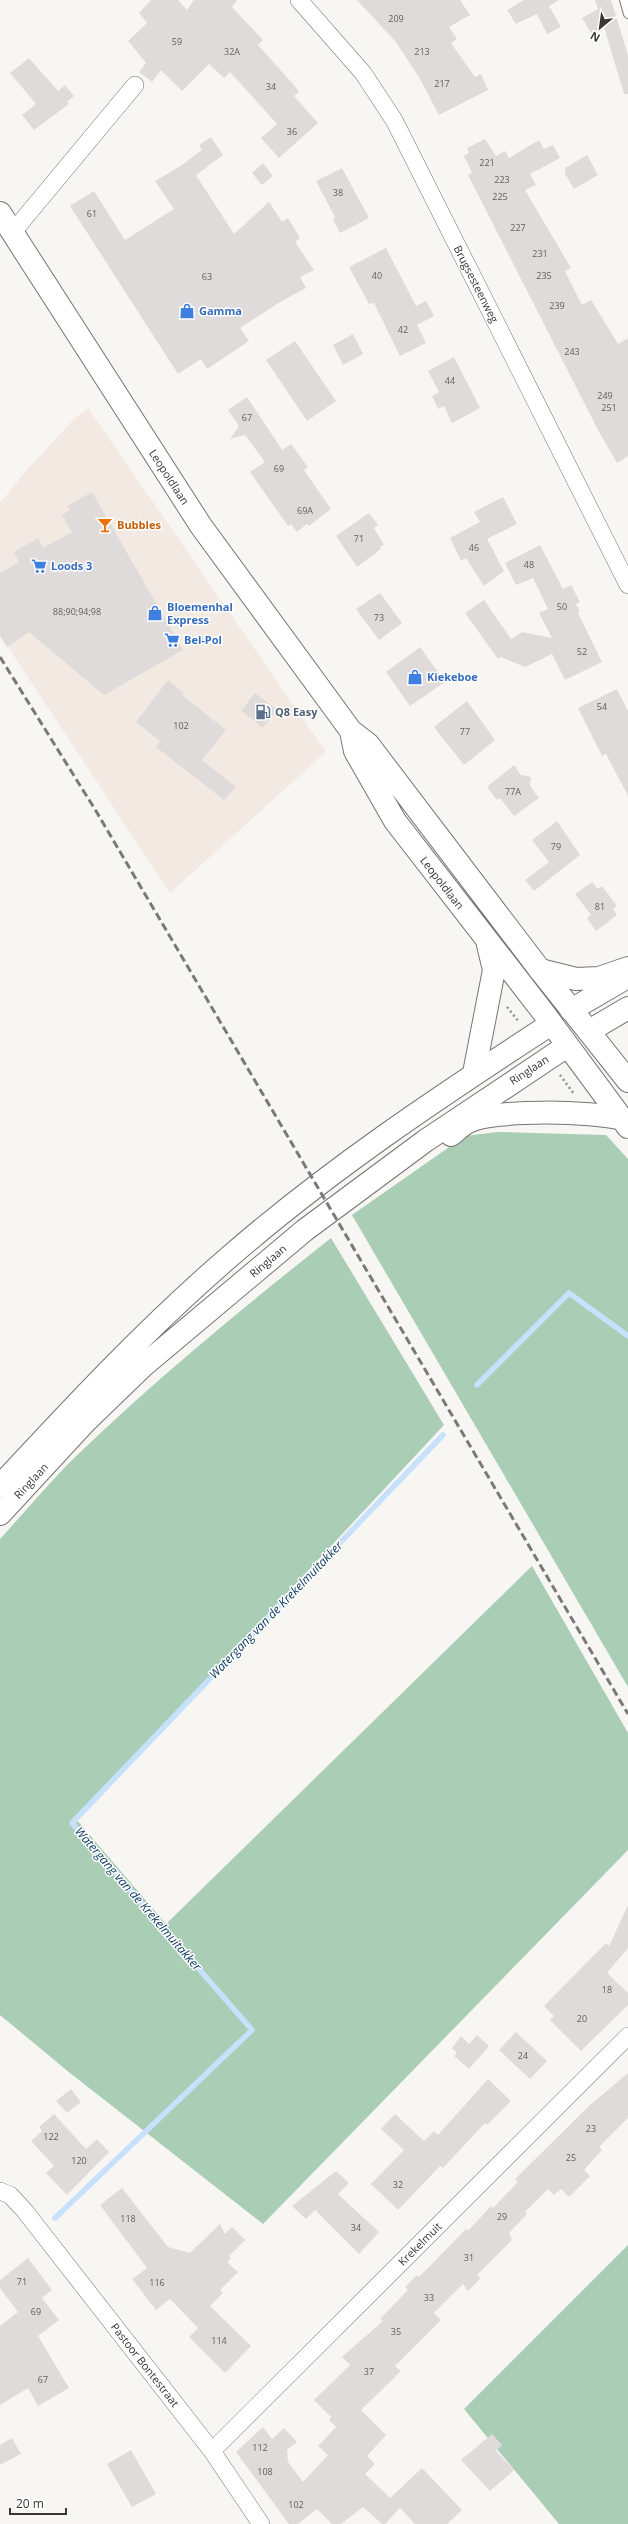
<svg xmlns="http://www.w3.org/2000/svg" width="628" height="2524" font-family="'Open Sans',sans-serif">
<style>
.built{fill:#f2eae2}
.green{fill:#a9cdb5}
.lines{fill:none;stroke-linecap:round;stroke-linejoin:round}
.stream{stroke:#c7e0fc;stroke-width:5.5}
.building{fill:#dfdbdb}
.service-casing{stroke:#777573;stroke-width:10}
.minor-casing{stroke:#777573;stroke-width:18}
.secondary-casing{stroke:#777573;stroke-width:24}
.primary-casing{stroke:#777573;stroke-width:24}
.trunk-casing{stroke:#777573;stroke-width:24}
.path{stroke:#91908e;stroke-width:2.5;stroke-dasharray:2 3;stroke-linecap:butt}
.service{stroke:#fff;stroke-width:8}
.minor{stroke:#fff;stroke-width:17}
.secondary{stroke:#fff;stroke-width:22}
.primary{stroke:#fff;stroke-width:22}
.trunk{stroke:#fff;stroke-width:22}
.rail{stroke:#7a7977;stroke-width:3;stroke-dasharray:8 4;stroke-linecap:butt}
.labels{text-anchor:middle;stroke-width:3;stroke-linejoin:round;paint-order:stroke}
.number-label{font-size:9px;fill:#62605f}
.street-label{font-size:11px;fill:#383736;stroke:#fff}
.shop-label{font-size:11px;font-weight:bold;fill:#366cbe;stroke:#fff;text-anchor:start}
.food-label{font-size:11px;font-weight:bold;fill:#c56008;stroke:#fff;text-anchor:start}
.service-label{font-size:11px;font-weight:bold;fill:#4e5e75;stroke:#fff;text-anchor:start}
.water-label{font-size:12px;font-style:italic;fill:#09365f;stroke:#fff}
</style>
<rect width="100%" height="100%" fill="#f8f6f3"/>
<!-- built -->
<path class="built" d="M 88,408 L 326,752 L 170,893 L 0,635 L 0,503 L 25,472 L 74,419 Z"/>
<!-- green -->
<path class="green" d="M 498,1132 L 606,1135 L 628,1159 L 628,1687 L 352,1215 L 465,1136 Z
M 331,1238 L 444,1425 L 76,1819 L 166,1924 L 532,1566 L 628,1733 L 628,1850 L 263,2224 L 70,2073 L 0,2015 L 0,1539 C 22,1515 44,1489 67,1465 C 150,1384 240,1310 331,1238 Z
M 628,2245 L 628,2524 L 559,2524 L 464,2409 Z"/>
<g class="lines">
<!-- stream -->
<path class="stream" d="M 477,1385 L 569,1293 L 628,1336
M 55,2218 L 252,2030 L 72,1823 L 443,1435"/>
</g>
<!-- building -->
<path class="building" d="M 151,0 L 178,0 L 187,10 L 194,0 L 237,0 L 232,7 L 263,40 L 258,45 L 293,84 L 299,92 L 294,96 L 318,123 L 279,158 L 261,138 L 277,124 L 230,72 L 224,78 L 209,64 L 182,91 L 161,70 L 152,82 L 139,72 L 146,63 L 128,41 L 147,23 L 139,13 Z
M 357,0 L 460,0 L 470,15 L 449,27 L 457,39 L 451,43 L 475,77 L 481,74 L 488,90 L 439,115 L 420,79 L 396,42 Z
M 524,0 L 559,0 L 549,6 L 561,27 L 547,34 L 537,14 L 516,24 L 507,10 Z
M 595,0 L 611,0 L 628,55 L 628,94 L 624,94 L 604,27 L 592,34 L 582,18 L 598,9 Z
M 29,58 L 58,91 L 65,85 L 74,96 L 67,102 L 69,104 L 34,130 L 22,115 L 36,104 L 10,73 Z
M 211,137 L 223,155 L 196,175 L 234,234 L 269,202 L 282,222 L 288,218 L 300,238 L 295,242 L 314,270 L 300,277 L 306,288 L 280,302 L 240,328 L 249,341 L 207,369 L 201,359 L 178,374 L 70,206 L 94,191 L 125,240 L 174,209 L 155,181 L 179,167 L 202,150 L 199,145 Z
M 485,139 L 496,156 L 505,151 L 509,158 L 539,140 L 544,149 L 553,145 L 560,158 L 530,174 L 536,185 L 525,190 L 571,268 L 565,271 L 582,305 L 591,300 L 618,344 L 628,338 L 628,456 L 617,463 L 599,432 L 468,175 L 472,173 L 464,156 L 469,153 L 467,148 Z
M 587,155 L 598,175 L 574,189 L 565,174 L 565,168 Z
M 263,163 L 273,176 L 262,185 L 252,173 Z
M 342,168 L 369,218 L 340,233 L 333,219 L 335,217 L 316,181 Z
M 386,248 L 416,306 L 426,301 L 434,316 L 417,325 L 426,343 L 400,356 L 374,303 L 369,304 L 349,267 Z
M 353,334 L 363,354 L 343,365 L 333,345 Z
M 295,341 L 336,401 L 307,421 L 266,360 Z
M 454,357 L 480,408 L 452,423 L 444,406 L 438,409 L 432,396 L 439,392 L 428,371 Z
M 247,397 L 282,450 L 291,444 L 308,467 L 304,470 L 331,509 L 309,526 L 307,524 L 297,532 L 291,524 L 288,526 L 250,472 L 265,462 L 245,435 L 230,439 L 239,426 L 228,410 Z
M 92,492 L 183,650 L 104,695 L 29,632 L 7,647 L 0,636 L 0,573 L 19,562 L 14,552 L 38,538 L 43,548 L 72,532 L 62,515 L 70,510 L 67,506 Z
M 503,497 L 517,524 L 487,539 L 504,571 L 484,586 L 466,558 L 461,561 L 450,538 L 480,522 L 474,512 Z
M 369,513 L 378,525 L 374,528 L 384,545 L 380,547 L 381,549 L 357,567 L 336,536 Z
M 540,545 L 563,589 L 571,585 L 580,602 L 576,604 L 580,612 L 578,613 L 602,662 L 565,680 L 552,654 L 525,667 L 501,657 L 498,659 L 465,613 L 484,600 L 511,639 L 522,632 L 552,638 L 539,613 L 548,609 L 533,578 L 516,585 L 505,563 Z
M 380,593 L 402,623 L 379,640 L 356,609 Z
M 420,647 L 445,682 L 410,706 L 386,672 Z
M 168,680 L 184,693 L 182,695 L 226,730 L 202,760 L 236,787 L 224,800 L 156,747 L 160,741 L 136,722 Z
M 617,689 L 628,711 L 628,796 L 606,754 L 602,756 L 578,708 Z
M 255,693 L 277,710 L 263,728 L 241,711 Z
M 467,701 L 495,740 L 464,765 L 434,727 Z
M 514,765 L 521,775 L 531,777 L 530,786 L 539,798 L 514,816 L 500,798 L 497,800 L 487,787 Z
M 557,821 L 580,855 L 534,891 L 525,880 L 549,862 L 532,840 Z
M 592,882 L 598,889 L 602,886 L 617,906 L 613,909 L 617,915 L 596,931 L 587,918 L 591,915 L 575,894 Z
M 628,1905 L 628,1948 L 607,1973 L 628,1993 L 628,2005 L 581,2051 L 550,2020 L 554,2016 L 544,2006 L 606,1943 L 609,1946 Z
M 516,2032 L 547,2061 L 530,2079 L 499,2050 Z
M 477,2035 L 489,2046 L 469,2069 L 454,2056 L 457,2053 L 452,2048 L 461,2036 L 469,2044 Z
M 628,2073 L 628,2118 L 599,2147 L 602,2150 L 584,2170 L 590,2176 L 569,2197 L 561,2189 L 554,2195 L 548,2189 L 525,2212 L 527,2214 L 509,2233 L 512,2240 L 477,2275 L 481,2278 L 468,2291 L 463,2284 L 434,2313 L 441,2320 L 395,2366 L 401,2371 L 361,2410 L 386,2435 L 367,2456 L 375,2464 L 365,2474 L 390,2498 L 422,2468 L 462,2510 L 447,2524 L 415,2524 L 400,2508 L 385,2524 L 382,2524 L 363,2507 L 341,2524 L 332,2524 L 317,2509 L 298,2524 L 289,2524 L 236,2452 L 263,2427 L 272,2439 L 284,2428 L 297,2442 L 287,2450 L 288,2462 L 303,2482 L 328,2455 L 318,2446 L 336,2427 L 329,2420 L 331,2417 L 314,2400 L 350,2365 L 342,2357 L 383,2321 L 380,2319 L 408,2290 L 405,2287 L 417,2275 L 419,2277 L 466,2229 L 468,2231 L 491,2206 L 493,2208 L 518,2182 L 515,2179 L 590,2105 Z
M 488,2079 L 511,2101 L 487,2125 L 485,2123 L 443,2168 L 440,2166 L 398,2210 L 371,2184 L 404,2150 L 381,2129 L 395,2114 L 424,2141 L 434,2131 L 438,2135 Z
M 71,2089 L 81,2102 L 67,2113 L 56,2101 Z
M 54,2114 L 86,2149 L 97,2139 L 109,2152 L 67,2195 L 46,2173 L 54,2166 L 31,2141 L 42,2131 L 39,2127 Z
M 336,2171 L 349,2183 L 338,2194 L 379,2232 L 359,2254 L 315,2210 L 306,2219 L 292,2206 Z
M 122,2188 L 168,2247 L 190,2253 L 220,2224 L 225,2234 L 232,2227 L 245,2240 L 229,2256 L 231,2259 L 227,2262 L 238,2272 L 220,2290 L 223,2293 L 210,2306 L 251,2346 L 225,2373 L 189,2337 L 198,2328 L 170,2299 L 156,2310 L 132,2279 L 147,2268 L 100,2205 Z
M 28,2258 L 52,2290 L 42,2298 L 59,2320 L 38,2336 L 69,2388 L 38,2406 L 28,2388 L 0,2405 L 0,2326 L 18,2312 L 0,2288 L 0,2280 Z
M 492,2434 L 502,2445 L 496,2451 L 514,2470 L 490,2491 L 461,2460 Z
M 12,2438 L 21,2454 L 0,2465 L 0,2445 Z
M 131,2450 L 156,2494 L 132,2507 L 107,2464 Z"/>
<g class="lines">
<!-- service casing -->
<g class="service-casing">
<path id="service" d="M 624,0 L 628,14"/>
</g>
<!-- minor casing -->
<g class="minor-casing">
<path id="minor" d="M 299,0 L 363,73 L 394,120 L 628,585
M 12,233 L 135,85
M 0,2191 L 10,2195 L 24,2210 L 212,2451 L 261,2524
M 212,2451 L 628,2036"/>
</g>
<!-- secondary casing -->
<g class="secondary-casing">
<path id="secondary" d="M 540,970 L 576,979 L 599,978 L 628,968
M 571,1010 L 624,979
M 589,1031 L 628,1008"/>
</g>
<!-- primary casing -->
<g class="primary-casing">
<path id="primary" d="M 0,213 L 201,526 L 351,731 L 368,744 L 540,970 L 628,1081
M 351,731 L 355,751 L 395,821 L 543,1012 L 628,1127
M 474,1073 L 494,970 L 488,945
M 451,1135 C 456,1131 462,1125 468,1122 C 493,1109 594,1111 622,1119"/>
</g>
<!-- trunk casing -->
<g class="trunk-casing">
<path id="trunk" d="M 0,1486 C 73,1407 147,1328 228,1258 C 329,1170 439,1097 551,1024
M 0,1514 L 86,1421 L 143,1366 L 305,1230 L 425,1141 L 567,1046"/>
</g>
<!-- path -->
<path class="path" d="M 507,1007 L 519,1022
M 560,1075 L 574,1094"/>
<!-- service -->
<use href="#service" class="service"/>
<!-- minor -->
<use href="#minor" class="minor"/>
<!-- secondary -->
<use href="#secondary" class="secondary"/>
<!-- primary -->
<use href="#primary" class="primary"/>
<!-- trunk -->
<use href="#trunk" class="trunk"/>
<!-- rail -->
<path class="rail" d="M 0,657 L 96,811 L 628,1714"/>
</g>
<!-- icons -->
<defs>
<g id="shop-bare" transform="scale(1.2)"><path d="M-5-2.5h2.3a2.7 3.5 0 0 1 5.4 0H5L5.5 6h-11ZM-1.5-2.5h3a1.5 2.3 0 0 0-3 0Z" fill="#3f7fe0" stroke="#fff" stroke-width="2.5" paint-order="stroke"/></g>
<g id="bar-bare" transform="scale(1.2)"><path d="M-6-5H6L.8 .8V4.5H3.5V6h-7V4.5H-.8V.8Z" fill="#e8710a" stroke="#fff" stroke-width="2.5" paint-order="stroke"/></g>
<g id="supermarket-bare" transform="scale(1.2)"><path d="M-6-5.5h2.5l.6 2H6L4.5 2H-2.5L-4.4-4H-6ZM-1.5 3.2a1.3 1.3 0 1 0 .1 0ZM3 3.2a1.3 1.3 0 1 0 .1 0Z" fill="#3f7fe0" stroke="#fff" stroke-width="2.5" paint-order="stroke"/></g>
<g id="fuel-bare" transform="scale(1.2)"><path d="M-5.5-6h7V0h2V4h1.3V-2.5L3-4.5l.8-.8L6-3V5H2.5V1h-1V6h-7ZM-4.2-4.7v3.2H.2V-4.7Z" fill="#5c6f8a" stroke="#fff" stroke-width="2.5" paint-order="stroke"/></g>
</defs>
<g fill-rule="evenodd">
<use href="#shop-bare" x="187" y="311"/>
<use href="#bar-bare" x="105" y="525"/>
<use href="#supermarket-bare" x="39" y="566"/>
<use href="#shop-bare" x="155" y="613"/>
<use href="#supermarket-bare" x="172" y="640"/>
<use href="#shop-bare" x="415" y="677"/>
<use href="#fuel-bare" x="263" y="712"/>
</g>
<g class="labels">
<!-- number labels -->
<g class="number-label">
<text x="396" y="22">209</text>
<text x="177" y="45">59</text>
<text x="232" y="55">32A</text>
<text x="422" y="55">213</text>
<text x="442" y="87">217</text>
<text x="271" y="90">34</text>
<text x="292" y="135">36</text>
<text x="487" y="166">221</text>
<text x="502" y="183">223</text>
<text x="338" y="196">38</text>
<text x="500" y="200">225</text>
<text x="92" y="217">61</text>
<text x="518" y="231">227</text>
<text x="540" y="257">231</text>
<text x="377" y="279">40</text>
<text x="544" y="279">235</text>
<text x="207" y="280">63</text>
<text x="557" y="309">239</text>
<text x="403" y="333">42</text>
<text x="572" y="355">243</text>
<text x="450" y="384">44</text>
<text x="605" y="399">249</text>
<text x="609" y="411">251</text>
<text x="247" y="421">67</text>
<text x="279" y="472">69</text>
<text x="305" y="514">69A</text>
<text x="359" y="542">71</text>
<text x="474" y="551">46</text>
<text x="529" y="568">48</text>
<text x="562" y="610">50</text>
<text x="77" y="615">88;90;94;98</text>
<text x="379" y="621">73</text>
<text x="582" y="655">52</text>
<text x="602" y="710">54</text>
<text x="181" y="729">102</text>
<text x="465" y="735">77</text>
<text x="513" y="795">77A</text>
<text x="556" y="850">79</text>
<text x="600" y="910">81</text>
<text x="607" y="1993">18</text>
<text x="582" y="2022">20</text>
<text x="523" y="2059">24</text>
<text x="591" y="2132">23</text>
<text x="51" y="2140">122</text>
<text x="571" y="2161">25</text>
<text x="79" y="2164">120</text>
<text x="398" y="2188">32</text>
<text x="502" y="2220">29</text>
<text x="128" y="2222">118</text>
<text x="356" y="2231">34</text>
<text x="469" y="2261">31</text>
<text x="22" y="2285">71</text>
<text x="157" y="2286">116</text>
<text x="429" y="2301">33</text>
<text x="36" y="2315">69</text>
<text x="396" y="2335">35</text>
<text x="219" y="2344">114</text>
<text x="369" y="2375">37</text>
<text x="43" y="2383">67</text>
<text x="260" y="2451">112</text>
<text x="265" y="2475">108</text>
<text x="296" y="2508">102</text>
</g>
<!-- street labels -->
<g class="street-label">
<text transform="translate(476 284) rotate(63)" y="4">Brugsesteenweg</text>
<text transform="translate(169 477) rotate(57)" y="4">Leopoldlaan</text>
<text transform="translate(442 883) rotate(52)" y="4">Leopoldlaan</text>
<text transform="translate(529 1070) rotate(-33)" y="4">Ringlaan</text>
<text transform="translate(268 1261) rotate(-40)" y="4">Ringlaan</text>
<text transform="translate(31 1481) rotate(-47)" y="4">Ringlaan</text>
<text transform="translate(420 2244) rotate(-45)" y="4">Krekelmuit</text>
<text transform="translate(145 2365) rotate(52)" y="4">Pastoor Bontestraat</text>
</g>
<!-- shop labels -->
<g class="shop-label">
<text x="199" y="315">Gamma</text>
<text x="51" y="570">Loods 3</text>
<text x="167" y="611">Bloemenhal<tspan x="167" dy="13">Express</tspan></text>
<text x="184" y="644">Bel-Pol</text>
<text x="427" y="681">Kiekeboe</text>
</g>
<!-- food labels -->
<g class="food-label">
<text x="117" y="529">Bubbles</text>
</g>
<!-- service labels -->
<g class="service-label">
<text x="275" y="716">Q8 Easy</text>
</g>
<!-- water labels -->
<g class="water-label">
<text transform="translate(276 1610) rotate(-46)" y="4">Watergang van de Krekelmuitakker</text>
<text transform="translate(138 1899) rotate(49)" y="4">Watergang van de Krekelmuitakker</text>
</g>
</g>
<!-- north arrow -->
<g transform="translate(600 28) rotate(209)" stroke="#ffffff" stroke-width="3" paint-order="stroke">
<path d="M0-3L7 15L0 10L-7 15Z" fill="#383736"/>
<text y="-6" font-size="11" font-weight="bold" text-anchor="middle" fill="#383736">N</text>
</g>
<!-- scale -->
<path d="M10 2508v6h56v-6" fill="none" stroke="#383736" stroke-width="2"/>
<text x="16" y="2508" font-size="12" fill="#383736" stroke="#ffffff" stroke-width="3" paint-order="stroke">20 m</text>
</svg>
